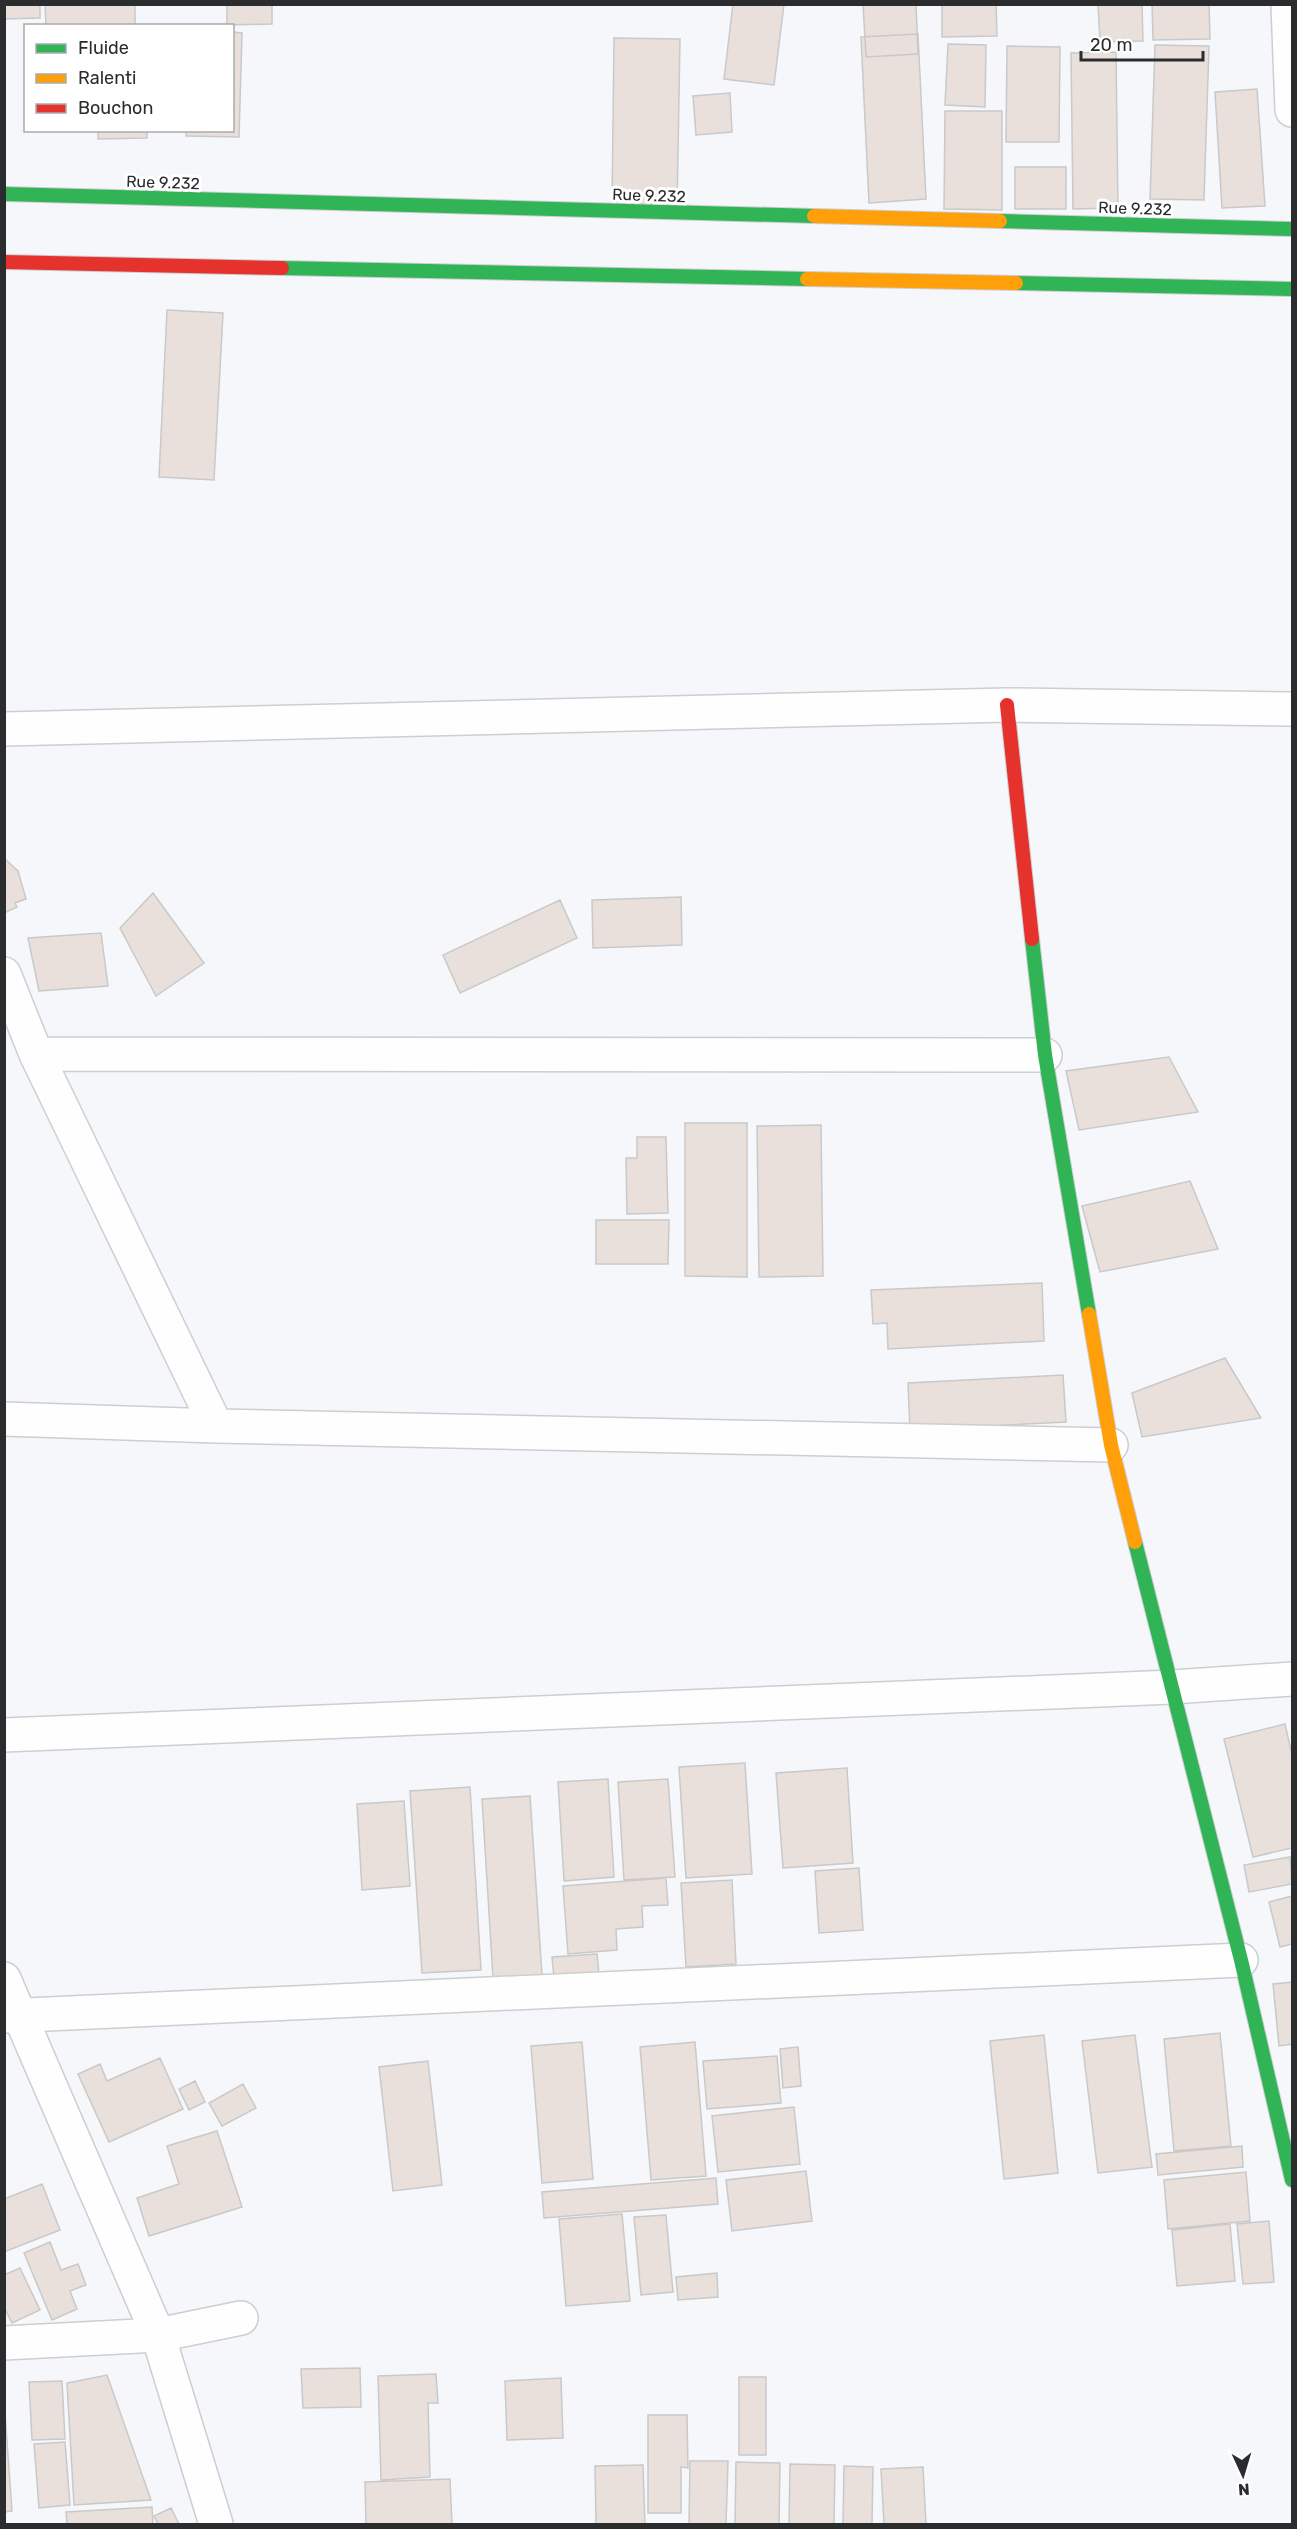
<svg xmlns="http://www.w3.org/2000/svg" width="1297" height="2529" font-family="Rubik,sans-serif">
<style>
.building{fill:#e9dfdb;stroke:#c9c9ca;stroke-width:1.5}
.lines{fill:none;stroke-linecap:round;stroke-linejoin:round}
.street-casing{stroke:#cdced1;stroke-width:36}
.fast-casing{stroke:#cdced1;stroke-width:16}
.slow-casing{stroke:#cdced1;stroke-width:16}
.jam-casing{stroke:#cdced1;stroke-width:16}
.street{stroke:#fefefe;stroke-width:33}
.fast{stroke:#30b455;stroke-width:14}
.slow{stroke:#ff9f0a;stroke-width:14}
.jam{stroke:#e5322d;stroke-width:14}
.labels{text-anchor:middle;stroke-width:6;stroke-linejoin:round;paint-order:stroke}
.street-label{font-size:16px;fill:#2b2c2e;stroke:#fff}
</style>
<rect width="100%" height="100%" fill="#f5f7fa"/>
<!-- building -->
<path class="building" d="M 4,4 L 40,4 L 40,18 L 4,19 Z
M 45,4 L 135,4 L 135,26 L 46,26 Z
M 227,4 L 272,4 L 272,24 L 227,25 Z
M 733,4 L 784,4 L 774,85 L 724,79 Z
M 863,4 L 916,4 L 918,54 L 866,57 Z
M 942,4 L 996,4 L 997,36 L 942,37 Z
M 1098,4 L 1142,4 L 1143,41 L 1100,42 Z
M 1152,4 L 1209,4 L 1210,39 L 1153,40 Z
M 232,32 L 242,33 L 239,137 L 186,136 L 186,130 L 232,130 Z
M 918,34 L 926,199 L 869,203 L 861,37 Z
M 614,38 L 680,39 L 677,209 L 612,208 Z
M 948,44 L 986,45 L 985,107 L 945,105 Z
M 1155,45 L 1209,46 L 1204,200 L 1150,199 Z
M 1007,46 L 1060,47 L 1059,142 L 1006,142 Z
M 1116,52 L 1118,208 L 1073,209 L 1071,53 Z
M 1257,89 L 1265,206 L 1222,208 L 1215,92 Z
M 730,93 L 732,132 L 696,135 L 693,96 Z
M 945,111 L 1002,111 L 1002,210 L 944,209 Z
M 98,130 L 147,130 L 147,138 L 98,139 Z
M 1015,167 L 1066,167 L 1066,209 L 1015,209 Z
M 167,310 L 223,313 L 214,480 L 159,477 Z
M 4,858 L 18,871 L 26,899 L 15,903 L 17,907 L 4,913 Z
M 153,893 L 204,963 L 156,996 L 120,928 Z
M 681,897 L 682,945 L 593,948 L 592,900 Z
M 560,900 L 577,938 L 460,993 L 443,955 Z
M 101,933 L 108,986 L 39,991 L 28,938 Z
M 1169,1057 L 1198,1112 L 1079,1130 L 1066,1071 Z
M 685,1123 L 747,1123 L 747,1277 L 685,1276 Z
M 821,1125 L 823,1276 L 759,1277 L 757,1126 Z
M 637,1137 L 666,1137 L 668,1213 L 627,1214 L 626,1158 L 637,1158 Z
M 1190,1181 L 1218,1249 L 1100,1272 L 1082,1206 Z
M 596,1220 L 669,1220 L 668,1264 L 596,1264 Z
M 1042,1283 L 1044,1341 L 888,1349 L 887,1323 L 873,1324 L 871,1290 Z
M 1225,1358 L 1261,1418 L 1142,1437 L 1132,1393 Z
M 1063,1375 L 1066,1422 L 910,1430 L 908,1383 Z
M 1285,1724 L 1292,1755 L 1292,1848 L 1253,1857 L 1224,1739 Z
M 745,1763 L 752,1874 L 686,1878 L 679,1767 Z
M 847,1768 L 853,1863 L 783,1868 L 776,1773 Z
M 608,1779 L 614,1877 L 564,1881 L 558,1782 Z
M 668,1779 L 675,1877 L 624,1880 L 618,1782 Z
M 470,1787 L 481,1970 L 422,1973 L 410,1791 Z
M 530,1796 L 542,1975 L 493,1978 L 482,1799 Z
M 404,1801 L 410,1886 L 362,1890 L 357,1804 Z
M 1290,1857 L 1292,1884 L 1249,1892 L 1244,1865 Z
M 859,1868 L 863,1930 L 819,1933 L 815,1871 Z
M 666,1878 L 668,1905 L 642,1906 L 643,1927 L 616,1929 L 617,1950 L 568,1954 L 563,1886 Z
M 732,1880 L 736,1964 L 686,1967 L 681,1883 Z
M 1292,1896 L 1292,1944 L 1280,1947 L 1269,1902 Z
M 597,1954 L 599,1974 L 554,1977 L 552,1957 Z
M 1292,1982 L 1292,2044 L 1279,2046 L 1273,1984 Z
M 1220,2033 L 1231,2146 L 1174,2151 L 1164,2039 Z
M 1044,2035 L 1058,2173 L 1004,2179 L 990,2041 Z
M 1135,2035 L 1152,2167 L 1098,2173 L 1082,2041 Z
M 582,2042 L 593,2179 L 542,2183 L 531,2046 Z
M 695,2042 L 706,2176 L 651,2180 L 640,2047 Z
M 798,2047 L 801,2086 L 783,2088 L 780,2049 Z
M 777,2056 L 781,2103 L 707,2109 L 703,2061 Z
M 160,2058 L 183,2109 L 109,2142 L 78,2074 L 100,2064 L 107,2081 Z
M 428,2061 L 442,2185 L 393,2191 L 379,2067 Z
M 195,2081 L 205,2102 L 189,2110 L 179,2089 Z
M 243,2084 L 256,2108 L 222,2126 L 209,2103 Z
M 794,2107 L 800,2164 L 718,2172 L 712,2116 Z
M 217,2131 L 242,2207 L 149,2236 L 137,2198 L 179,2184 L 167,2146 Z
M 1242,2146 L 1243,2167 L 1158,2175 L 1156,2154 Z
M 806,2171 L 812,2221 L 732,2231 L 726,2180 Z
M 1246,2172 L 1250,2221 L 1168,2229 L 1164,2180 Z
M 716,2178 L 718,2204 L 544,2218 L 542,2192 Z
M 42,2184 L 60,2230 L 4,2252 L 4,2199 Z
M 622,2214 L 630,2301 L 566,2306 L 559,2219 Z
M 666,2215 L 673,2292 L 641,2295 L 634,2217 Z
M 1269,2221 L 1274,2282 L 1243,2284 L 1237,2224 Z
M 1230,2224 L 1235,2281 L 1177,2286 L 1172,2230 Z
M 50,2242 L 61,2270 L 78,2264 L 86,2285 L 70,2291 L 77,2309 L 52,2320 L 24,2253 Z
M 20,2268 L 40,2310 L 12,2323 L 4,2307 L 4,2275 Z
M 717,2273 L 718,2297 L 678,2300 L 676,2277 Z
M 360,2368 L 361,2407 L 303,2408 L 301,2369 Z
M 436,2374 L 438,2403 L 428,2403 L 430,2477 L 381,2480 L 378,2376 Z
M 107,2375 L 151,2500 L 74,2505 L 67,2383 Z
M 739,2377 L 766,2377 L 766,2455 L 739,2455 Z
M 561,2378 L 563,2438 L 507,2440 L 505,2381 Z
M 62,2381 L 65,2439 L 32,2440 L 29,2382 Z
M 4,2399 L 12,2511 L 4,2512 Z
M 648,2415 L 687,2415 L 688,2468 L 681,2467 L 681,2513 L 648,2513 Z
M 65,2442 L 70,2505 L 39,2508 L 34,2444 Z
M 690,2461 L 728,2461 L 726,2524 L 689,2524 Z
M 736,2462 L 780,2463 L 779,2524 L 735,2524 Z
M 790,2464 L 835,2465 L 834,2524 L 789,2524 Z
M 643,2465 L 645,2524 L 596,2524 L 595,2466 Z
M 844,2466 L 873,2467 L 872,2524 L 843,2524 Z
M 923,2467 L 926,2524 L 884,2524 L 881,2469 Z
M 450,2479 L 452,2524 L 366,2524 L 365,2482 Z
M 152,2507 L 153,2524 L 67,2524 L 66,2512 Z
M 171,2508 L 179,2524 L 158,2524 L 154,2516 Z"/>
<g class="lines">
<!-- street casing -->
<g class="street-casing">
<path id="street" d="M 1288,4 L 1292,110
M 4,729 L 1007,705 L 1292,709
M 4,974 L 36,1054 L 216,1426
M 36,1054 L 1045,1055
M 4,1419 L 216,1426 L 1111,1445
M 4,1735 L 1172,1687 L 1292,1679
M 4,1979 L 158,2335 L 216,2524
M 4,2016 L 1241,1960
M 4,2343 L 158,2335 L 241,2318"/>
</g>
<!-- fast casing -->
<g class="fast-casing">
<path id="fast" d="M 4,194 L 814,216
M 1000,221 L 1292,229
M 282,268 L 807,279
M 1016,283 L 1292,289
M 1032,939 L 1045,1055 L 1089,1314
M 1135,1542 L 1241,1960 L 1292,2180"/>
</g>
<!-- slow casing -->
<g class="slow-casing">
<path id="slow" d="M 814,216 L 1000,221
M 807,279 L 1016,283
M 1089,1314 L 1111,1445 L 1135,1542"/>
</g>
<!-- jam casing -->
<g class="jam-casing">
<path id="jam" d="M 4,262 L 282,268
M 1007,705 L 1032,939"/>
</g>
<!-- street -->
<use href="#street" class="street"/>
<!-- fast -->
<use href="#fast" class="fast"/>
<!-- slow -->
<use href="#slow" class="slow"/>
<!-- jam -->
<use href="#jam" class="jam"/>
</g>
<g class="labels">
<!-- street labels -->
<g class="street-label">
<text transform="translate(163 182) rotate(2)" y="6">Rue 9.232</text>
<text transform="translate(649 195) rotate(2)" y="6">Rue 9.232</text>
<text transform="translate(1135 208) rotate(2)" y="6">Rue 9.232</text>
</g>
</g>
<!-- border -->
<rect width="1297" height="2529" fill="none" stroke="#2b2c2e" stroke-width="12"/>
<!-- legend -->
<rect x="24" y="24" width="210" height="108" fill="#ffffff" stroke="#aaabab" stroke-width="1.5"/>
<rect x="36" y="44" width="30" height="9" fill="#30b455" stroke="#aaabab" stroke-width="1.5"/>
<text x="78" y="54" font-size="18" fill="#2b2c2e">Fluide</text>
<rect x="36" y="74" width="30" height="9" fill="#ff9f0a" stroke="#aaabab" stroke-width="1.5"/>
<text x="78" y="84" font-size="18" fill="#2b2c2e">Ralenti</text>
<rect x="36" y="104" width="30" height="9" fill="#e5322d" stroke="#aaabab" stroke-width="1.5"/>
<text x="78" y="114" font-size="18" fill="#2b2c2e">Bouchon</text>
<!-- north arrow -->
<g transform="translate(1243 2475) rotate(176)" stroke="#ffffff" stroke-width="4.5" paint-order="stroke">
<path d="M0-4.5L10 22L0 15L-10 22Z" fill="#2b2c2e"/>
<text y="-9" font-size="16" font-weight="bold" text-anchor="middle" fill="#2b2c2e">N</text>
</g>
<!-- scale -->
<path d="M1081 51v9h122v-9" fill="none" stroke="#2b2c2e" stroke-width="3"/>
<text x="1090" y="51" font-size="18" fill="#2b2c2e" stroke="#ffffff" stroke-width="4.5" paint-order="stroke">20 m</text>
</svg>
